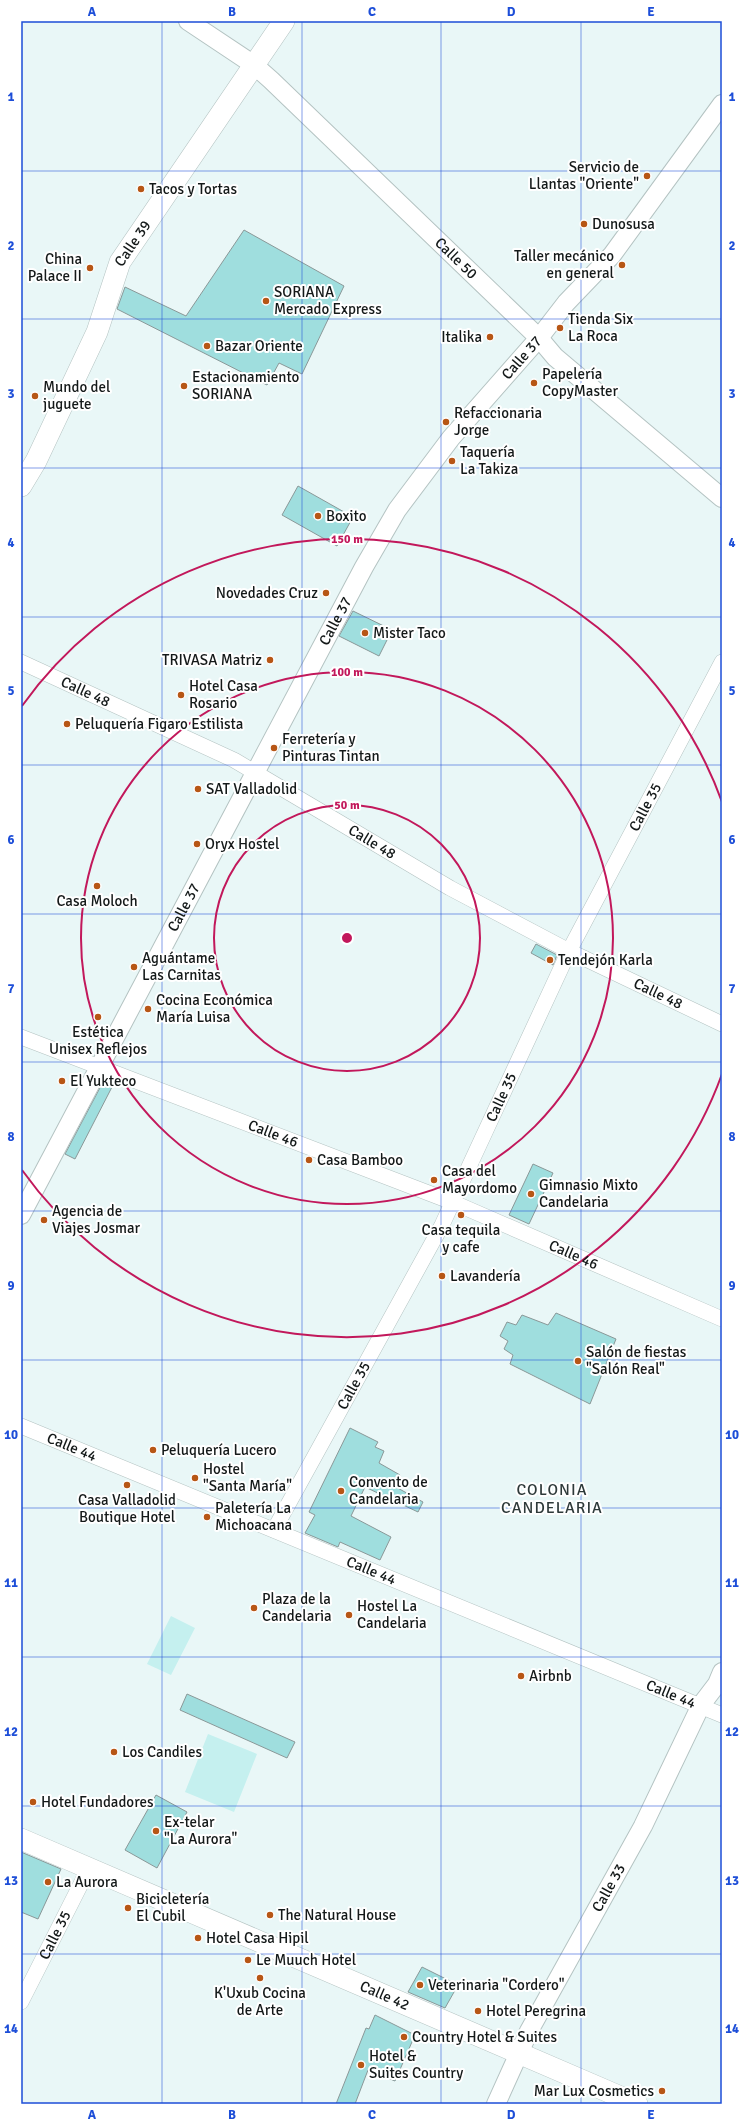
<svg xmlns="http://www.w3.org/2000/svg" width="743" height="2125" font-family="Signika,sans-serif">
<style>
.green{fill:#c5f0ef}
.building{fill:#9fdede;stroke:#8a9898}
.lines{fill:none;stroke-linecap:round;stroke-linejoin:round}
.minor-casing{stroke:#b4c3c2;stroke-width:16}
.tertiary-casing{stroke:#b4c3c2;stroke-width:20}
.secondary-casing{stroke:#b4c3c2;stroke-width:22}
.minor{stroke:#fff;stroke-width:15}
.tertiary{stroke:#fff;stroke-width:18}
.secondary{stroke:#fff;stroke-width:21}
.grid{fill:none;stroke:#1d4ed8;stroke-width:1;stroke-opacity:0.55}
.ring{fill:none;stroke:#c2185b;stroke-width:2}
.poi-dot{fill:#b75615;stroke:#fff;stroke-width:1.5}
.labels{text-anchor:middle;stroke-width:4;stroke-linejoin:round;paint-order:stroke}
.poi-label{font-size:15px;fill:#141919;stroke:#fff;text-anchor:start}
.street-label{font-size:15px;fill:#141919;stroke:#fff}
.neighbourhood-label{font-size:16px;letter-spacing:1px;fill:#2e3a3a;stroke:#fff}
.centre{fill:#c2185b;stroke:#fff;stroke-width:2}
.ring-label{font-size:12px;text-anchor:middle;font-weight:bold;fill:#c2185b;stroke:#fff;stroke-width:4;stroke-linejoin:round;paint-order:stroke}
.neatline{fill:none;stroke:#1d4ed8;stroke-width:1.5}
.grid-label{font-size:13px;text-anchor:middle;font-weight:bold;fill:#1d4ed8}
</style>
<rect width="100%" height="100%" fill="#e9f7f7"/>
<!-- green -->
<path class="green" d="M 171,1616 L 195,1628 L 171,1675 L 147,1664 Z
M 208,1734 L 257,1754 L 234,1812 L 185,1792 Z"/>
<!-- building -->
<path class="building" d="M 244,230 L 344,286 L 302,374 L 279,363 L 267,385 L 117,309 L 125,287 L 186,316 Z
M 298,486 L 353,517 L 337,546 L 282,515 Z
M 353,611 L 392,630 L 379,656 L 339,636 Z
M 536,944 L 557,955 L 553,965 L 531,953 Z
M 103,1082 L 112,1087 L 75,1159 L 65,1154 Z
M 533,1164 L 553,1173 L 529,1224 L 509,1215 Z
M 556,1313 L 616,1339 L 590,1404 L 510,1364 L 513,1355 L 504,1349 L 508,1341 L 500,1336 L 507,1322 L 516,1325 L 522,1315 L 548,1325 Z
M 350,1428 L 378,1442 L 375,1447 L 384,1451 L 379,1463 L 400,1475 L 394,1486 L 423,1502 L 418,1512 L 365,1487 L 351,1516 L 391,1537 L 380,1560 L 340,1542 L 338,1547 L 305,1533 L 315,1515 L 309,1512 Z
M 187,1694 L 295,1742 L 287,1758 L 180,1710 Z
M 156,1795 L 187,1812 L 157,1868 L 125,1850 Z
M 21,1852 L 61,1869 L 38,1919 L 21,1912 Z
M 422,1967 L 458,1985 L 445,2008 L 408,1992 Z
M 375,2015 L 415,2035 L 395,2081 L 368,2070 L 355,2104 L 336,2104 L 366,2028 L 369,2029 Z"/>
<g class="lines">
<!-- minor casing -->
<g class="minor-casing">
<g id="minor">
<path id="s1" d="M 21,662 L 234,760 L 450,888 L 569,951 L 722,1024"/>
<path id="s2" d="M 21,1037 L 452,1202 L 722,1319"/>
<path id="s3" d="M 21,1426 L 722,1715"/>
<path id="s4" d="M 274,1530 L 442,1225 L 569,951 L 722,662"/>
<path id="s5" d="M 21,2002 L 89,1868"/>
</g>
</g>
<!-- tertiary casing -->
<g class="tertiary-casing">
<g id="tertiary">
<path id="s6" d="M 188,21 L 254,65 L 271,80 L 539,338 L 555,357 L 722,498"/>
<path id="s7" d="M 21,1215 L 364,567 L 397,510 L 451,438 L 539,338 L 566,303 L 612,255 L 722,104"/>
<path id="s8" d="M 496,2104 L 529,2031 L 643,1826 L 701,1705 L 717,1684 L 722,1672"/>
</g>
</g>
<!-- secondary casing -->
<g class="secondary-casing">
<g id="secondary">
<path id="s9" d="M 21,486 L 36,461 L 97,332 L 120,262 L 284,21"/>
<path id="s10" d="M 21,1839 L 637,2104"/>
</g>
</g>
<!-- minor -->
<use href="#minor" class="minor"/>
<!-- tertiary -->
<use href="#tertiary" class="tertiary"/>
<!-- secondary -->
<use href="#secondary" class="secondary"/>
</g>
<!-- grid -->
<path class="grid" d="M 162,21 L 162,2104M 302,21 L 302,2104M 441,21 L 441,2104M 581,21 L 581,2104M 21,171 L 722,171M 21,319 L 722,319M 21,468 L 722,468M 21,617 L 722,617M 21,765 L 722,765M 21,914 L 722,914M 21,1062 L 722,1062M 21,1211 L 722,1211M 21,1360 L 722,1360M 21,1508 L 722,1508M 21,1657 L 722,1657M 21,1806 L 722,1806M 21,1954 L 722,1954"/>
<!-- distance rings -->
<g class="ring">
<circle cx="347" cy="938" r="133"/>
<circle cx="347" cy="938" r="266"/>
<path d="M722 1074A399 399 0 0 1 22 1170M22 706A399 399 0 0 1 722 802"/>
</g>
<!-- markers -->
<g class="poi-dot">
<circle cx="647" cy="176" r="4"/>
<circle cx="141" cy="189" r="4"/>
<circle cx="584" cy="224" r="4"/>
<circle cx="622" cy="265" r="4"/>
<circle cx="90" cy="268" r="4"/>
<circle cx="266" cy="301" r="4"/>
<circle cx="560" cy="328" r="4"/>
<circle cx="490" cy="337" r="4"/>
<circle cx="207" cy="346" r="4"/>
<circle cx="534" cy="383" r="4"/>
<circle cx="184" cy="386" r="4"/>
<circle cx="35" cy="396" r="4"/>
<circle cx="446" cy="422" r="4"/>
<circle cx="452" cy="461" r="4"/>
<circle cx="318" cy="516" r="4"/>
<circle cx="326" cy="593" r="4"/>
<circle cx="365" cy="633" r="4"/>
<circle cx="270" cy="660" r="4"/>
<circle cx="181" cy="695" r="4"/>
<circle cx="67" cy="724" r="4"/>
<circle cx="274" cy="748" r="4"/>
<circle cx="198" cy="789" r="4"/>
<circle cx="197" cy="844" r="4"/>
<circle cx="97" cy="886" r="4"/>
<circle cx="550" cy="960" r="4"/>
<circle cx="134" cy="967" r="4"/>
<circle cx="148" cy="1009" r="4"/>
<circle cx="98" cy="1017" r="4"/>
<circle cx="62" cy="1081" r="4"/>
<circle cx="309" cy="1160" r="4"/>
<circle cx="434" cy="1180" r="4"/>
<circle cx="531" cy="1194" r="4"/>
<circle cx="461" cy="1215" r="4"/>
<circle cx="44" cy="1220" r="4"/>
<circle cx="442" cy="1276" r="4"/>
<circle cx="578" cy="1361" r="4"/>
<circle cx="153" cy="1450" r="4"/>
<circle cx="195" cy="1478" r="4"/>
<circle cx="127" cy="1485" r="4"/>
<circle cx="341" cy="1491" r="4"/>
<circle cx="207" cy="1517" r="4"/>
<circle cx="254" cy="1608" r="4"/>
<circle cx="349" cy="1615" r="4"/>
<circle cx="521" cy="1676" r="4"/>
<circle cx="114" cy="1752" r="4"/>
<circle cx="33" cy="1802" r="4"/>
<circle cx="156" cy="1831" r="4"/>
<circle cx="48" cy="1882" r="4"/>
<circle cx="128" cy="1908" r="4"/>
<circle cx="270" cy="1915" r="4"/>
<circle cx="198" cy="1938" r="4"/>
<circle cx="248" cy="1960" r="4"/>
<circle cx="260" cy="1978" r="4"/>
<circle cx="420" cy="1985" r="4"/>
<circle cx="478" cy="2011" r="4"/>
<circle cx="404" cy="2037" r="4"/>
<circle cx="361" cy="2065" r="4"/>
<circle cx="662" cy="2091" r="4"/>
</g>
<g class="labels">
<!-- poi labels -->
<g class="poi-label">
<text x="639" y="172" text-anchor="end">Servicio de<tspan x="639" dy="17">Llantas "Oriente"</tspan></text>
<text x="149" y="194">Tacos y Tortas</text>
<text x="592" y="229">Dunosusa</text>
<text x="614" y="261" text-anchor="end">Taller mecánico<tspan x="614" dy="17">en general</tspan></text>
<text x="82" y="264" text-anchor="end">China<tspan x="82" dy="17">Palace II</tspan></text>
<text x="274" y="297">SORIANA<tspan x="274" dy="17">Mercado Express</tspan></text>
<text x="568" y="324">Tienda Six<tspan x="568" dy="17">La Roca</tspan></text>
<text x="482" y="342" text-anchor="end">Italika</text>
<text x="215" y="351">Bazar Oriente</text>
<text x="542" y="379">Papelería<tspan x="542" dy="17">CopyMaster</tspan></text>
<text x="192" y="382">Estacionamiento<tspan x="192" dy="17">SORIANA</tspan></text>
<text x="43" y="392">Mundo del<tspan x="43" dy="17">juguete</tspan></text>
<text x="454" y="418">Refaccionaria<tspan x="454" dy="17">Jorge</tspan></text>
<text x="460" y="457">Taquería<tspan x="460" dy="17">La Takiza</tspan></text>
<text x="326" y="521">Boxito</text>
<text x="318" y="598" text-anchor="end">Novedades Cruz</text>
<text x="373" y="638">Mister Taco</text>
<text x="262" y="665" text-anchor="end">TRIVASA Matriz</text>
<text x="189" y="691">Hotel Casa<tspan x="189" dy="17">Rosario</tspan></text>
<text x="75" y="729">Peluquería Figaro Estilista</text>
<text x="282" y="744">Ferretería y<tspan x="282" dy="17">Pinturas Tintan</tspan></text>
<text x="206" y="794">SAT Valladolid</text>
<text x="205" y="849">Oryx Hostel</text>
<text x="97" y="906" text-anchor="middle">Casa Moloch</text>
<text x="142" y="963">Aguántame<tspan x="142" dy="17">Las Carnitas</tspan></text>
<text x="558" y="965">Tendejón Karla</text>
<text x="156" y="1005">Cocina Económica<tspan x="156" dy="17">María Luisa</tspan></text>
<text x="98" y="1037" text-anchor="middle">Estética<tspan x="98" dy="17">Unisex Reflejos</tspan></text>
<text x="70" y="1086">El Yukteco</text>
<text x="317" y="1165">Casa Bamboo</text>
<text x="442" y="1176">Casa del<tspan x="442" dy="17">Mayordomo</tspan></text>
<text x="539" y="1190">Gimnasio Mixto<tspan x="539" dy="17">Candelaria</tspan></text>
<text x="52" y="1216">Agencia de<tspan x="52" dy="17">Viajes Josmar</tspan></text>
<text x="461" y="1235" text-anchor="middle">Casa tequila<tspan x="461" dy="17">y cafe</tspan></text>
<text x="450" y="1281">Lavandería</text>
<text x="586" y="1357">Salón de fiestas<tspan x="586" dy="17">"Salón Real"</tspan></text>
<text x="161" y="1455">Peluquería Lucero</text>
<text x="203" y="1474">Hostel<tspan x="203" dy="17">"Santa María"</tspan></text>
<text x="349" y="1487">Convento de<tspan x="349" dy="17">Candelaria</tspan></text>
<text x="127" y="1505" text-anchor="middle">Casa Valladolid<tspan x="127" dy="17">Boutique Hotel</tspan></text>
<text x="215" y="1513">Paletería La<tspan x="215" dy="17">Michoacana</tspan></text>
<text x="262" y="1604">Plaza de la<tspan x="262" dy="17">Candelaria</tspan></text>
<text x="357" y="1611">Hostel La<tspan x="357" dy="17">Candelaria</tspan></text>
<text x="529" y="1681">Airbnb</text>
<text x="122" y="1757">Los Candiles</text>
<text x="41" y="1807">Hotel Fundadores</text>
<text x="164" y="1827">Ex-telar<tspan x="164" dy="17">"La Aurora"</tspan></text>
<text x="56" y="1887">La Aurora</text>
<text x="136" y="1904">Bicicletería<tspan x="136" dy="17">El Cubil</tspan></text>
<text x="278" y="1920">The Natural House</text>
<text x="206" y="1943">Hotel Casa Hipil</text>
<text x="256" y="1965">Le Muuch Hotel</text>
<text x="428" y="1990">Veterinaria "Cordero"</text>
<text x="260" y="1998" text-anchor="middle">K'Uxub Cocina<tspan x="260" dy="17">de Arte</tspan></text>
<text x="486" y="2016">Hotel Peregrina</text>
<text x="412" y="2042">Country Hotel &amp; Suites</text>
<text x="369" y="2061">Hotel &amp;<tspan x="369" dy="17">Suites Country</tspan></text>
<text x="654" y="2096" text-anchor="end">Mar Lux Cosmetics</text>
</g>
<!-- street labels -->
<g class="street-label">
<text dy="5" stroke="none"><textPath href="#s9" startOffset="268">Calle 39</textPath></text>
<text dy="5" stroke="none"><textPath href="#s6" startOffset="359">Calle 50</textPath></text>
<text dy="5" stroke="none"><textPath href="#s7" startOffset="996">Calle 37</textPath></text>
<text dy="5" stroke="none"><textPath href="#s7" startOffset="672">Calle 37</textPath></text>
<text dy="5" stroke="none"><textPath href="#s1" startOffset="71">Calle 48</textPath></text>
<text dy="5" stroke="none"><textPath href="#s4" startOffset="813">Calle 35</textPath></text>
<text dy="5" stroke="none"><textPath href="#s1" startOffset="395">Calle 48</textPath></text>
<text dy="5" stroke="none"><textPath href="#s7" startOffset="348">Calle 37</textPath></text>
<text dy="5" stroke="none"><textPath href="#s1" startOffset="719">Calle 48</textPath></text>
<text dy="5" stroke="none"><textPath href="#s4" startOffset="489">Calle 35</textPath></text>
<text dy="5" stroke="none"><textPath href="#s2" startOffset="270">Calle 46</textPath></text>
<text dy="5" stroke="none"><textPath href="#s2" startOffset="594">Calle 46</textPath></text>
<text dy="5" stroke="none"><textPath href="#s4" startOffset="165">Calle 35</textPath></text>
<text dy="5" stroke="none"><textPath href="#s3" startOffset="55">Calle 44</textPath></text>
<text dy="5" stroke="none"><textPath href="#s3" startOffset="379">Calle 44</textPath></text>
<text dy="5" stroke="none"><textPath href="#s3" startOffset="703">Calle 44</textPath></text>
<text dy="5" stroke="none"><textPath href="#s8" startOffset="244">Calle 33</textPath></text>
<text dy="5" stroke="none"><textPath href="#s5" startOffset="75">Calle 35</textPath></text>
<text dy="5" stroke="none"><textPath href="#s10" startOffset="396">Calle 42</textPath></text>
</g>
<!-- neighbourhood labels -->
<g class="neighbourhood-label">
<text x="552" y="1495">COLONIA<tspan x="552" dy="18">CANDELARIA</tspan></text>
</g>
</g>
<circle cx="347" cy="938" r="6" class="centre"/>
<g class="ring-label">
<text x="347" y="543">150 m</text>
<text x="347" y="676">100 m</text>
<text x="347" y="809">50 m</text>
</g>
<!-- border -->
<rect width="743" height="2125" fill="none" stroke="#ffffff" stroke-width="44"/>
<rect x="22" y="22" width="699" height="2081" class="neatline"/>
<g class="grid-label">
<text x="92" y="16">A</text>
<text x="232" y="16">B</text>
<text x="372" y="16">C</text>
<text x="511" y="16">D</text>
<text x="651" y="16">E</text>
<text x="11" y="101">1</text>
<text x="732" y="101">1</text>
<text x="11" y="250">2</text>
<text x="732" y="250">2</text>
<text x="11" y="398">3</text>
<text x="732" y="398">3</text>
<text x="11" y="547">4</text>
<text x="732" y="547">4</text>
<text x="11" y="695">5</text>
<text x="732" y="695">5</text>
<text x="11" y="844">6</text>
<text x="732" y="844">6</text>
<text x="11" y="993">7</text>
<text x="732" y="993">7</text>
<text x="11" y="1141">8</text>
<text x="732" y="1141">8</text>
<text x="11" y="1290">9</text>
<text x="732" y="1290">9</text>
<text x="11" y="1439">10</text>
<text x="732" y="1439">10</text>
<text x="11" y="1587">11</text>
<text x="732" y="1587">11</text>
<text x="11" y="1736">12</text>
<text x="732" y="1736">12</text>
<text x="11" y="1885">13</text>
<text x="732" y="1885">13</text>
<text x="11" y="2033">14</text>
<text x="732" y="2033">14</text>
<text x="92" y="2119">A</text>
<text x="232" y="2119">B</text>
<text x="372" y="2119">C</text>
<text x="511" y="2119">D</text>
<text x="651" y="2119">E</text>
</g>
</svg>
